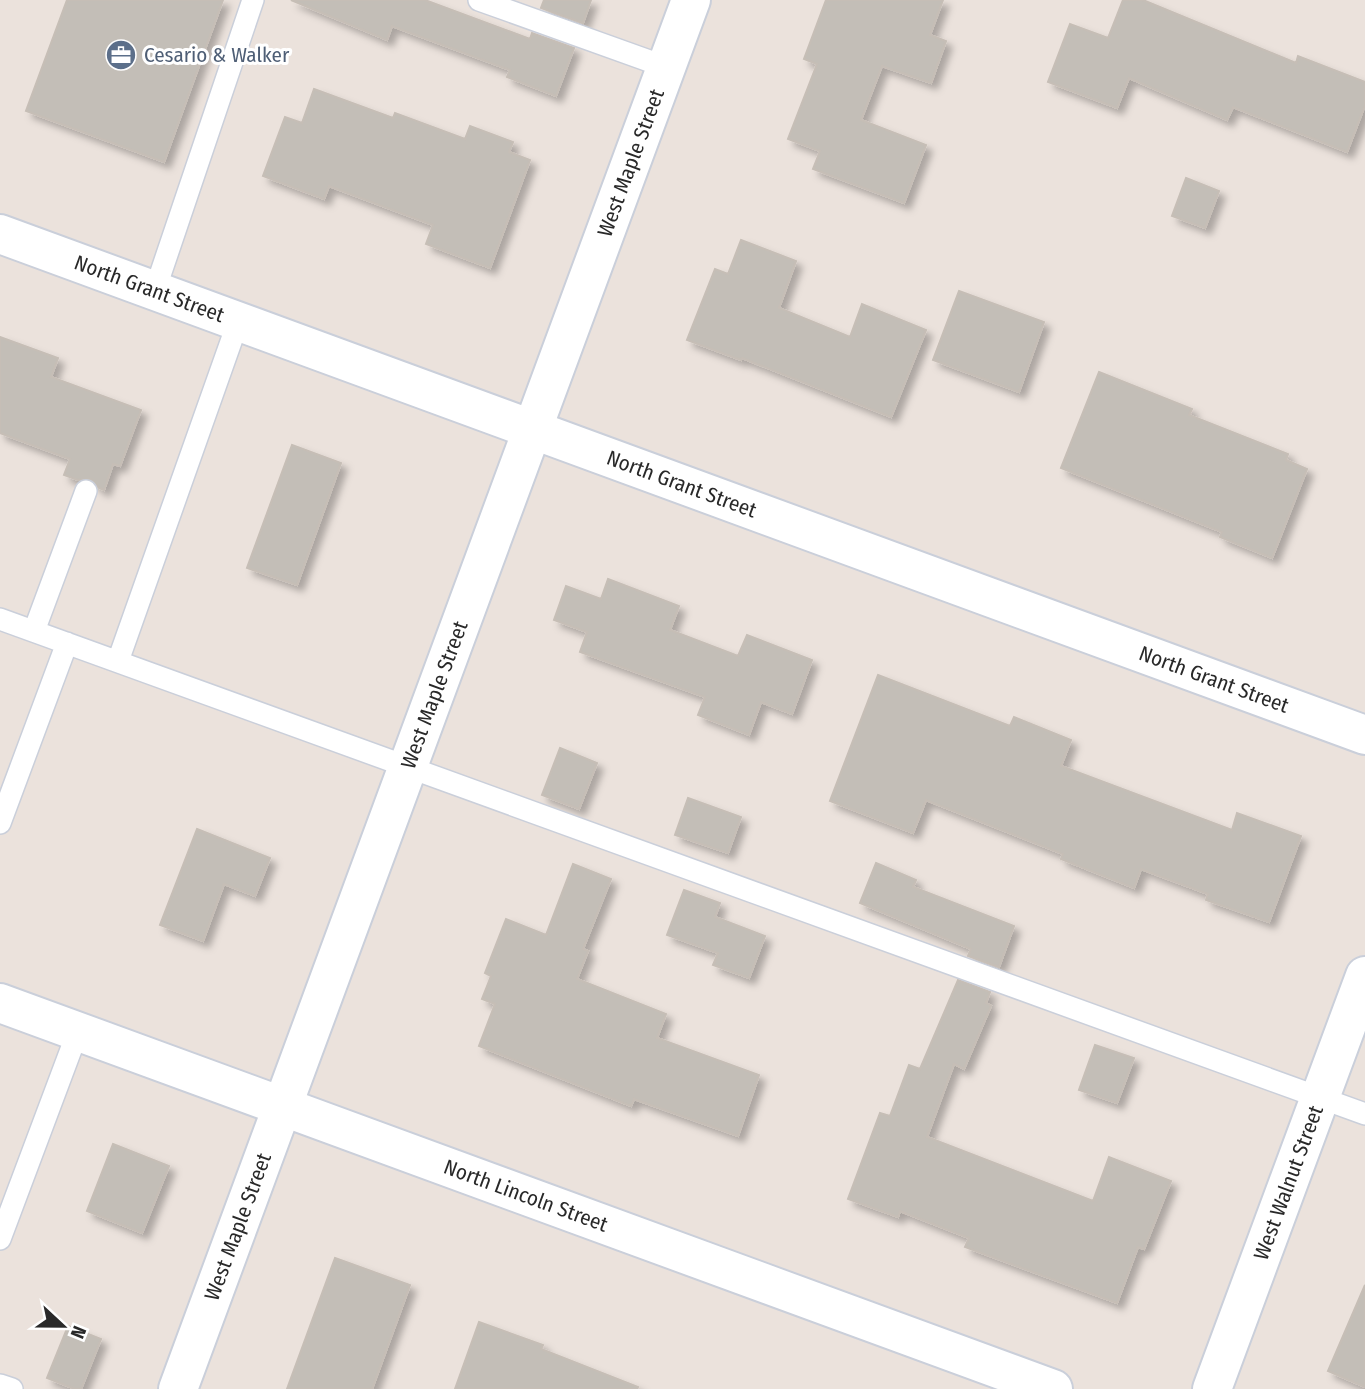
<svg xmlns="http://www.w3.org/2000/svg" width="1365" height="1389" font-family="'Fira Sans Condensed',sans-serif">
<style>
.building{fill:#c3beb7;stroke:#c6beb6;stroke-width:2;filter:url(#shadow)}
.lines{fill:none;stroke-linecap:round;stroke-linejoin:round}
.service-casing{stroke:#cacfda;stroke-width:24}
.minor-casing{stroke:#cacfda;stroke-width:42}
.service{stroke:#fff;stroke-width:21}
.minor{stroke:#fff;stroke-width:38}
.labels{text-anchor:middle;stroke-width:6;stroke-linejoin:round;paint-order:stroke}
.service-label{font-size:21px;fill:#4e5e75;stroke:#fff;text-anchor:start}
.street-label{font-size:21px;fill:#292929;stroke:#fff}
</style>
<defs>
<filter id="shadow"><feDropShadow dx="6" dy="6" stdDeviation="3.5" flood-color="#0004"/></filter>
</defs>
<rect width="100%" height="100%" fill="#ebe2dc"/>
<!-- building -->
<path class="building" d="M 67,0 L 223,0 L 164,162 L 26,111 Z
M 291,0 L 425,0 L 530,39 L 532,33 L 574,48 L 556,96 L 507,77 L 510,70 L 392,26 L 387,40 Z
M 544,0 L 591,0 L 583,23 L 541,8 Z
M 826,0 L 943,0 L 930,35 L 946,41 L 931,83 L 882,66 L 861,120 L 926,145 L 904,203 L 813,169 L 820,151 L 788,139 L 817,64 L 804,59 Z
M 1123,0 L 1143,0 L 1296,63 L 1298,56 L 1365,82 L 1365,105 L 1347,152 L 1233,107 L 1227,120 L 1129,78 L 1117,108 L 1048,82 L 1070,24 L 1108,38 Z
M 314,89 L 393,118 L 395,113 L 465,139 L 470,126 L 513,142 L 509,152 L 530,160 L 490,268 L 426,244 L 433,225 L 329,186 L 324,199 L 263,176 L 285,117 L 302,123 Z
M 1186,178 L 1219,191 L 1205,228 L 1172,216 Z
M 741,240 L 796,261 L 779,308 L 850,337 L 862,304 L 926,330 L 891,417 L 742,358 L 741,360 L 687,340 L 715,269 L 728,274 Z
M 959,291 L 1044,322 L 1019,392 L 933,360 Z
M 0,337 L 58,358 L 51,377 L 141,410 L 120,466 L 113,464 L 104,490 L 99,488 L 90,479 L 78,480 L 64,475 L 70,459 L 0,433 Z
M 1099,372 L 1192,409 L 1189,415 L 1288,454 L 1286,460 L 1307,469 L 1272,558 L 1220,537 L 1222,532 L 1061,468 Z
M 292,445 L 341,463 L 297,585 L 247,568 Z
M 608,579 L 679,606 L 670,630 L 738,656 L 747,635 L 812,660 L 792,714 L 761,702 L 749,735 L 698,715 L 705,697 L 580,652 L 587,632 L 554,620 L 566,586 L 601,599 Z
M 878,675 L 1010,726 L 1014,717 L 1071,740 L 1061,766 L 1232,830 L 1237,813 L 1301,836 L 1269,922 L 1206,900 L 1208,894 L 1141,869 L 1134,888 L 1061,859 L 1063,854 L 926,800 L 913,833 L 830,801 Z
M 560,748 L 597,763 L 579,809 L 542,795 Z
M 688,798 L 741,817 L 728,853 L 675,835 Z
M 197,829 L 270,858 L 255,896 L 224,884 L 203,941 L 160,925 Z
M 876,863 L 916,880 L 913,887 L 1014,926 L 999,967 L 968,956 L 971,949 L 860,903 Z
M 573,864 L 611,879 L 583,949 L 588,951 L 577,979 L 666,1014 L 657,1038 L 759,1075 L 738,1136 L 634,1099 L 631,1106 L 479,1046 L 495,1004 L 482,999 L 491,976 L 485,973 L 506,919 L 546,935 Z
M 684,890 L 720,903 L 715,917 L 765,936 L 749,978 L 713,965 L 718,953 L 667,935 Z
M 958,980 L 990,992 L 986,1003 L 991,1006 L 964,1069 L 954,1064 L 927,1137 L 1093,1201 L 1109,1157 L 1171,1181 L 1144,1249 L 1138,1247 L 1117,1303 L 965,1247 L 969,1238 L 900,1211 L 898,1217 L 848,1199 L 880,1113 L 890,1116 L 909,1065 L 920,1069 Z
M 1095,1045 L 1134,1058 L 1117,1103 L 1079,1090 Z
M 113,1144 L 169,1166 L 142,1233 L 87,1211 Z
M 335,1258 L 410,1285 L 372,1389 L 287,1389 Z
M 1365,1285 L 1365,1387 L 1328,1371 Z
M 479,1322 L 543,1345 L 541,1349 L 638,1387 L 637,1389 L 455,1389 Z
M 68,1326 L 101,1339 L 81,1389 L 75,1389 L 47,1378 Z"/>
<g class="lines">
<!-- service casing -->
<g class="service-casing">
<path id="service" d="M 479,0 L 666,67
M 155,290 L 253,0
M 0,619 L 1365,1114
M 34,631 L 86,491
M 118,661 L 238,322
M 0,823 L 67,643
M 0,1239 L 78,1031
M 0,1385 L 12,1389"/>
</g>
<!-- minor casing -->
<g class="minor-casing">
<g id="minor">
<path id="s1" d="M 0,234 L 1365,735"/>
<path id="s2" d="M 0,1003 L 1053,1389"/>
<path id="s3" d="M 178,1389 L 691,0"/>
<path id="s4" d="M 1212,1389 L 1365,976"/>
</g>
</g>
<!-- service -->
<use href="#service" class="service"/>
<!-- minor -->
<use href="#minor" class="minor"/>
</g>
<!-- icons -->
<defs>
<g id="office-disc" transform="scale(1.575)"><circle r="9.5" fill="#5c6f8a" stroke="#fff"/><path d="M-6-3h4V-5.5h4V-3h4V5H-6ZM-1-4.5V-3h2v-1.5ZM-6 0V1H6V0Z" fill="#fff"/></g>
</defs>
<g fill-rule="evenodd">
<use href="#office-disc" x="121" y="55"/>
</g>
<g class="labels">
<!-- service labels -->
<g class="service-label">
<text x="144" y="62">Cesario &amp; Walker</text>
</g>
<!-- street labels -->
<g class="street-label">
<text dy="7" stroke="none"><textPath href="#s3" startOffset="1307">West Maple Street</textPath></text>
<text dy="7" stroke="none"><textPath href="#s1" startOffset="159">North Grant Street</textPath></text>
<text dy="7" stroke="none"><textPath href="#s1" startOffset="726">North Grant Street</textPath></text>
<text dy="7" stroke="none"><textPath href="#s1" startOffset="1293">North Grant Street</textPath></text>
<text dy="7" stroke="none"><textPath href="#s3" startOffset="740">West Maple Street</textPath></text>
<text dy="7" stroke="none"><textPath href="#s4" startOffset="220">West Walnut Street</textPath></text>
<text dy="7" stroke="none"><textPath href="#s2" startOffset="560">North Lincoln Street</textPath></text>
<text dy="7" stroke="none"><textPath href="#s3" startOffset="173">West Maple Street</textPath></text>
</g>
</g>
<!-- north arrow -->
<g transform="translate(63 1326) rotate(112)" stroke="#ffffff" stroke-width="5" paint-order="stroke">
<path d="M0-5L12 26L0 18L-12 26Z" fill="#292929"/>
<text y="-10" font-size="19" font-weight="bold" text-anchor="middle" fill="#292929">N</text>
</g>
</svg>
